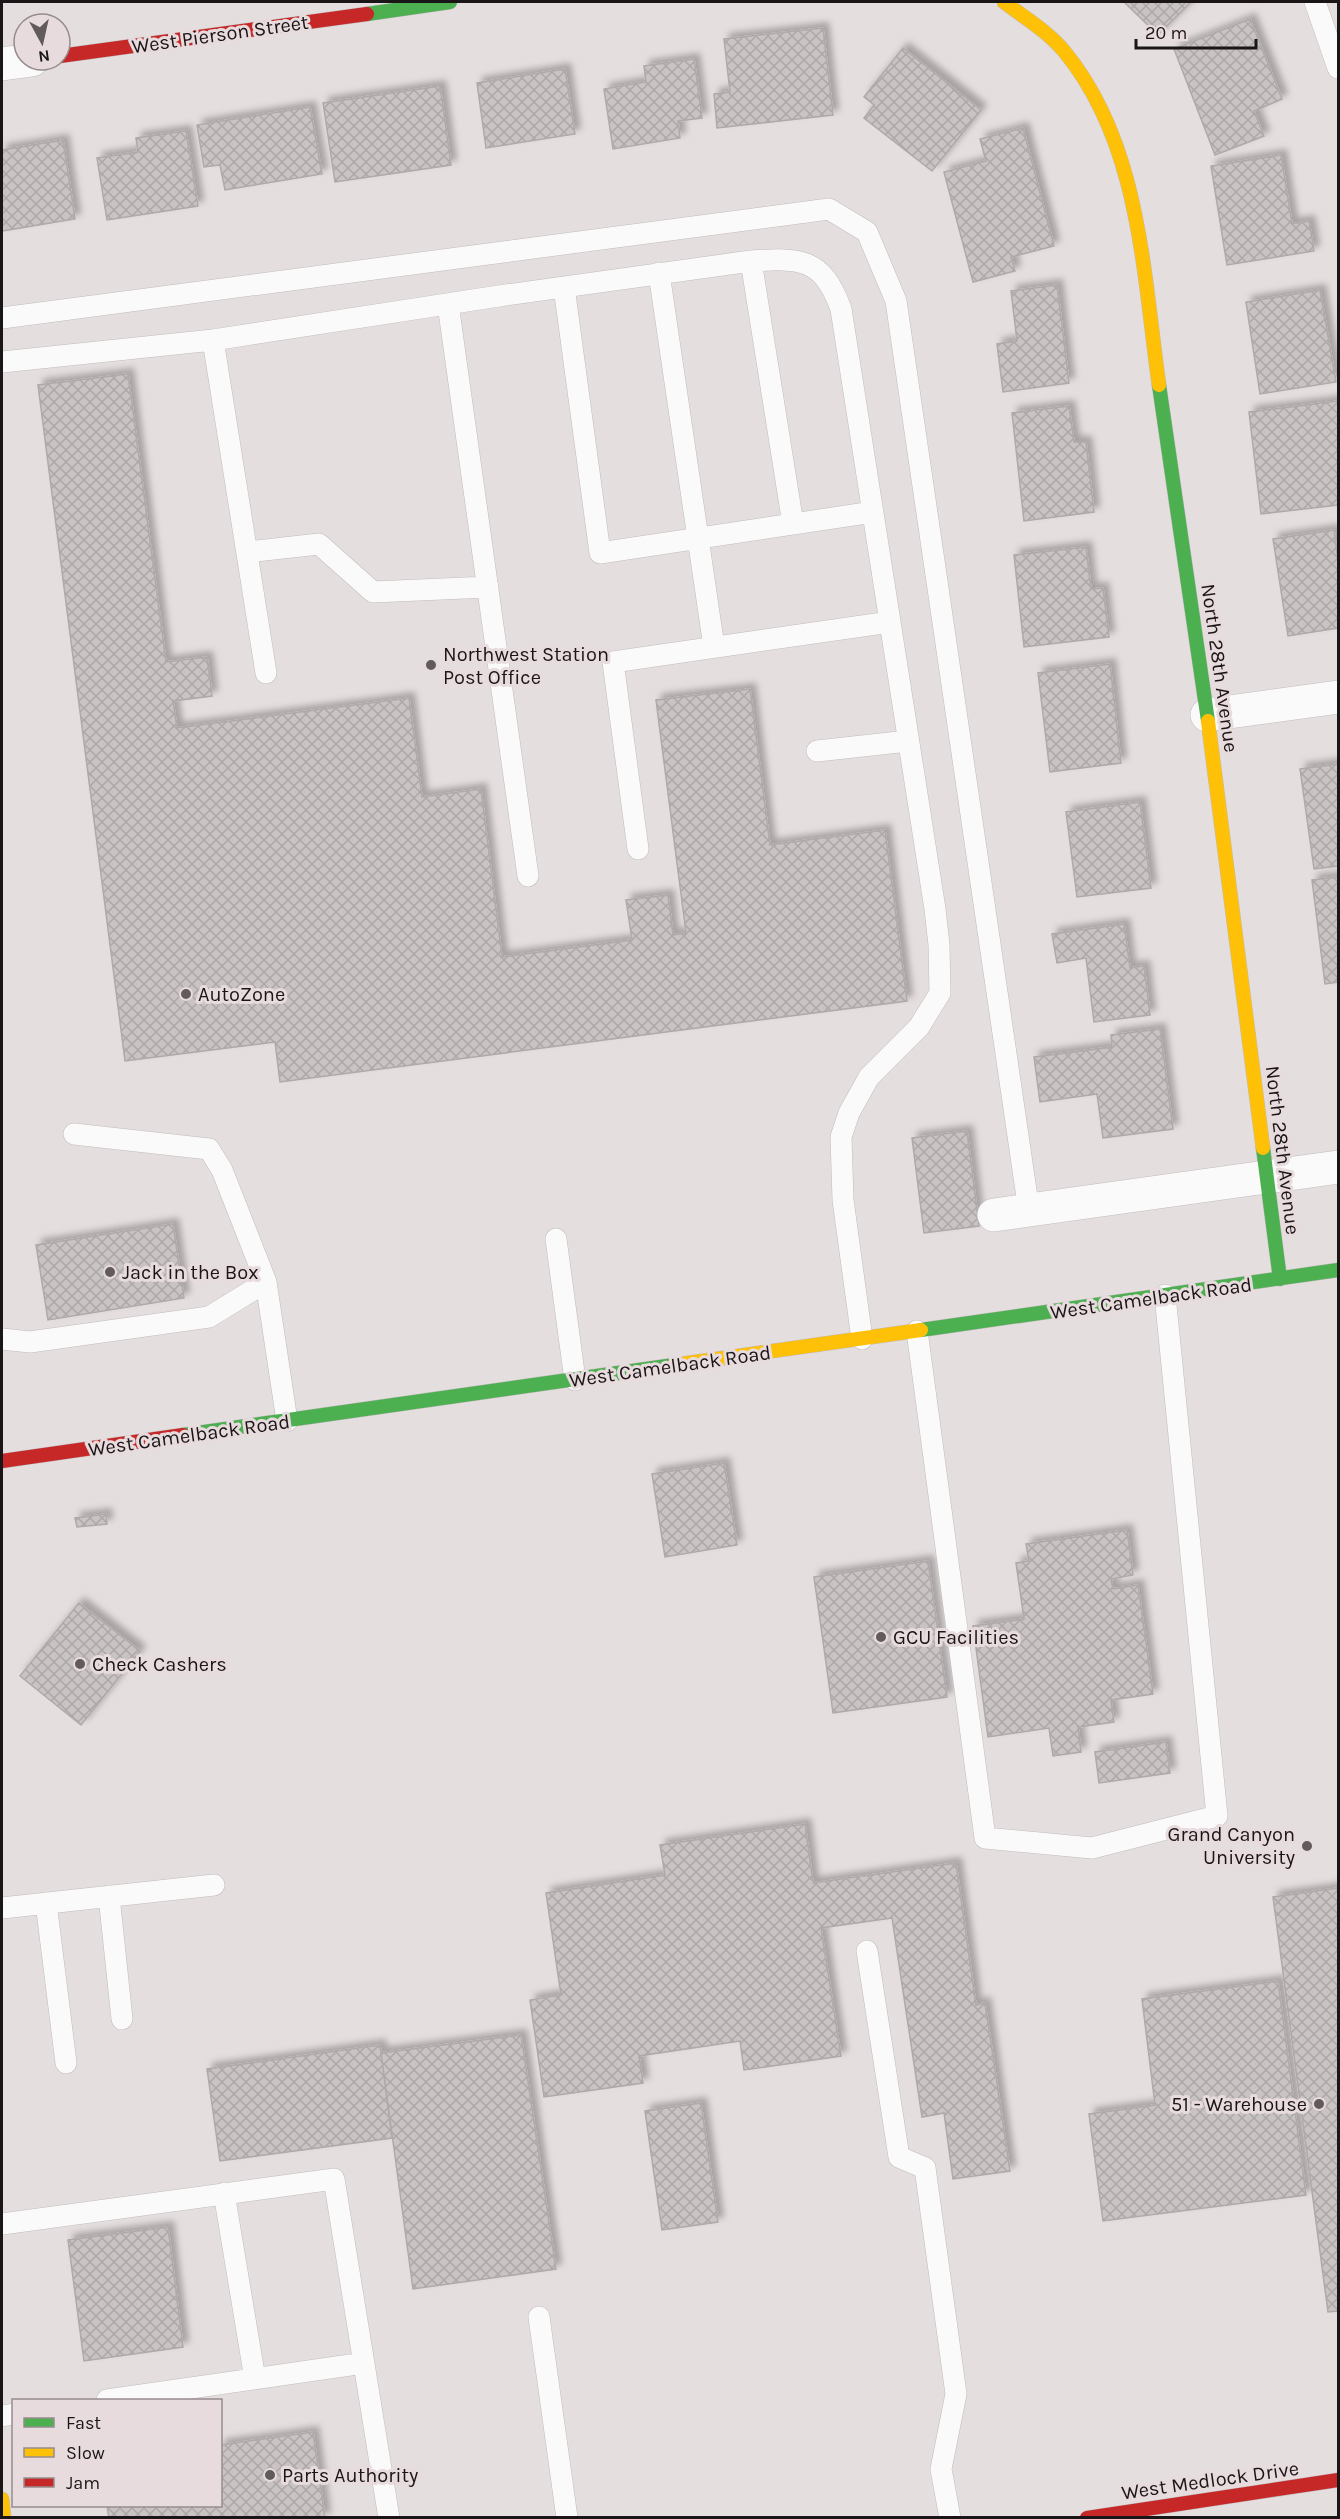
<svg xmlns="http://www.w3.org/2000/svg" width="1340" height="2519" font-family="Karla,sans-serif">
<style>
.building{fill:url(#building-cross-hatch);stroke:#afa9a9;stroke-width:1.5;filter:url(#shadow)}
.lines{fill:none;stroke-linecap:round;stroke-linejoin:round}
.lane-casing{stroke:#c1bbbd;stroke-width:22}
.street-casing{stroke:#c1bbbd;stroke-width:34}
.fast-casing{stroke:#c1bbbd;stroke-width:15}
.slow-casing{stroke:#c1bbbd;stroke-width:15}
.jam-casing{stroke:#c1bbbd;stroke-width:15}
.lane{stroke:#fbfafa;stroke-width:21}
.street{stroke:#fbfafa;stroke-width:33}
.fast{stroke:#4caf50;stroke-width:14}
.slow{stroke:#ffc107;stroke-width:14}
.jam{stroke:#c62828;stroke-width:14}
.poi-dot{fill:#615b5c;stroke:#e8dbdd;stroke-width:2}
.labels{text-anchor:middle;stroke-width:6;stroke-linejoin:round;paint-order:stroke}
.street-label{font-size:20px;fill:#1a1516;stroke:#e8dbdd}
.poi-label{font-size:20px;fill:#1a1516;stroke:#e8dbdd;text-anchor:start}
</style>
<defs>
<pattern id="building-cross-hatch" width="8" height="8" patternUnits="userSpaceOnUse" patternTransform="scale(1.5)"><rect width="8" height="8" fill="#c9c4c3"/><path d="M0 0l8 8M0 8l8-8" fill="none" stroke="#aca8a7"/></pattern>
<filter id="shadow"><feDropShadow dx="5.5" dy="-5.5" stdDeviation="3" flood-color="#0004"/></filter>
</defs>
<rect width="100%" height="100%" fill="#e5dedf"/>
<!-- building -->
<path class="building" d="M 1124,2 L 1191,2 L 1158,35 Z
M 1250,19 L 1282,99 L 1254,111 L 1264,136 L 1215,155 L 1174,49 Z
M 823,28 L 833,115 L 717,128 L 714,94 L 730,92 L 724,39 Z
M 903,48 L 981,110 L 932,171 L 864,118 L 874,105 L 864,97 Z
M 694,59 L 702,118 L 678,121 L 680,138 L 613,149 L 604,89 L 646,82 L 644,66 Z
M 565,69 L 575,134 L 486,148 L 477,83 Z
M 440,86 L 451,165 L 335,182 L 323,103 Z
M 310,107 L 322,174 L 225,190 L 220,165 L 204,167 L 197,125 Z
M 1023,128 L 1054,246 L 1011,257 L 1015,271 L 973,282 L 944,172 L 986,161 L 980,139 Z
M 186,131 L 198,206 L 107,220 L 97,158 L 138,152 L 136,138 Z
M 63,140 L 75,219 L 2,231 L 2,150 Z
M 1281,155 L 1292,224 L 1309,221 L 1314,251 L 1227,265 L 1211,166 Z
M 1057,285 L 1069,383 L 1003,392 L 997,344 L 1017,341 L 1011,291 Z
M 1320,290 L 1336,382 L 1260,394 L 1246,302 Z
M 128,374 L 166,662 L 207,657 L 212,696 L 173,701 L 177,728 L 409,698 L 422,797 L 481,789 L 502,957 L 632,940 L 626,900 L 668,895 L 673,935 L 686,933 L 656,700 L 750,689 L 770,845 L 885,830 L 907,1001 L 280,1082 L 275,1042 L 125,1061 L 38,385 Z
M 1338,401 L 1338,505 L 1261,514 L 1249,412 Z
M 1069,406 L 1074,442 L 1086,442 L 1094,512 L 1024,521 L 1012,413 Z
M 1334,530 L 1338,560 L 1338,628 L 1288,636 L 1273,539 Z
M 1086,547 L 1091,589 L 1103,588 L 1109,637 L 1024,647 L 1014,555 Z
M 1110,664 L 1121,763 L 1050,772 L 1038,673 Z
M 1338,764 L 1338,866 L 1314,869 L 1300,769 Z
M 1140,802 L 1151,888 L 1077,897 L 1066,812 Z
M 1338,877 L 1338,982 L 1325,984 L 1312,880 Z
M 1124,924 L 1130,968 L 1144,966 L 1150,1015 L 1094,1022 L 1086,958 L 1057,963 L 1052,934 Z
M 1160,1029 L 1173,1129 L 1103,1138 L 1097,1094 L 1040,1102 L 1034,1057 L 1112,1047 L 1111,1035 Z
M 967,1131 L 979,1226 L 924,1233 L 912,1138 Z
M 173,1224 L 184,1298 L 48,1320 L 36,1245 Z
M 724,1463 L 737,1545 L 665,1557 L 652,1474 Z
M 106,1514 L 107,1524 L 77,1527 L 75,1518 Z
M 1127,1530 L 1133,1575 L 1111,1579 L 1113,1589 L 1138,1585 L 1153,1694 L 1111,1700 L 1114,1722 L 1078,1727 L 1081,1752 L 1053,1756 L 1049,1728 L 988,1737 L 973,1626 L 1024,1619 L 1016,1563 L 1029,1561 L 1026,1544 Z
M 928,1561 L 947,1697 L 833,1713 L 814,1577 Z
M 79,1603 L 140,1651 L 81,1725 L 20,1676 Z
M 1166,1742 L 1170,1773 L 1099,1783 L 1095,1752 Z
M 805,1824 L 813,1883 L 956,1863 L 976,2005 L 985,2003 L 1010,2171 L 953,2179 L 944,2113 L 922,2117 L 892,1918 L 821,1928 L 841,2056 L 744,2070 L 740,2041 L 639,2056 L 643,2083 L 544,2097 L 530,2000 L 561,1995 L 546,1893 L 665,1875 L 660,1845 Z
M 1338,1888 L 1338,2311 L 1328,2312 L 1273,1897 Z
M 1278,1981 L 1306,2195 L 1103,2221 L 1089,2114 L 1155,2105 L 1142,1999 Z
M 521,2035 L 556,2269 L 413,2289 L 381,2053 Z
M 380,2045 L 392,2138 L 220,2161 L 207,2069 Z
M 701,2103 L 718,2222 L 662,2230 L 645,2111 Z
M 168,2227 L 183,2347 L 84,2361 L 68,2240 Z
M 313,2432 L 325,2518 L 109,2518 L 107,2506 L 220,2506 L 220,2445 Z"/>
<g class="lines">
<!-- lane casing -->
<g class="lane-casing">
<path id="lane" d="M 1315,2 L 1338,68
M 751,261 L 793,524
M 659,273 L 714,647
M 564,287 L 600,553 L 873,512
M 448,304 L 528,876
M 2,318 L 829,209 L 867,232 L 896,301 L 1029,1211
M 213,340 L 266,673
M 2,362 L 213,340 L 499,296 L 751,261 C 800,258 822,257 841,309 L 935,909 L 939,945 L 940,993 L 919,1027 L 869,1077 L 849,1113 L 841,1137 L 843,1200 L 862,1339
M 247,552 L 319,544 L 373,592 L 488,587
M 817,751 L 908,741
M 638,849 L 613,662 L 890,622
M 74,1134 L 209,1149 L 222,1170 L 266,1282 L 287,1421
M 556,1239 L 575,1380
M 917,1331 L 985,1838 L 1092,1848 L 1217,1816 L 1165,1295
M 2,1339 L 30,1342 L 209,1317 L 266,1282
M 109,1896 L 122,2019
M 46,1903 L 66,2063
M 2,1908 L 214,1885
M 867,1951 L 899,2157 L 925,2168 L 956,2394 L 941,2469 L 950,2518
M 224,2193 L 255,2379
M 2,2224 L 334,2179 L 389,2518
M 539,2317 L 567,2518
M 107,2400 L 364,2363
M 2,2416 L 14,2414"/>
</g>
<!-- street casing -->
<g class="street-casing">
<path id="street" d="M 2,64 L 32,60
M 1207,715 L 1338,697
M 994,1215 L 1338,1167"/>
</g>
<!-- fast casing -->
<g class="fast-casing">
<path id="fast" d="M 367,14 L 450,2
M 1159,385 L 1208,721
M 1263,1148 L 1280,1279
M 921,1330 L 1338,1270
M 183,1435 L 674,1365"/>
</g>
<!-- slow casing -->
<g class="slow-casing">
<path id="slow" d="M 1004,2 C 1025,18 1047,31 1064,51 C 1140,143 1143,272 1159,385
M 1208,721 L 1263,1148
M 674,1365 L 921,1330
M 2,2499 L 4,2518"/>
</g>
<!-- jam casing -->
<g class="jam-casing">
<path id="jam" d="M 60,56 L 367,14
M 2,1461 L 183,1435
M 1087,2518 L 1338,2480"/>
</g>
<!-- lane -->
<use href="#lane" class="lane"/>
<!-- street -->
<use href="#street" class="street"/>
<!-- fast -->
<use href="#fast" class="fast"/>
<!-- slow -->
<use href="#slow" class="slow"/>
<!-- jam -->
<use href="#jam" class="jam"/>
</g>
<!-- markers -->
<g class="poi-dot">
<circle cx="431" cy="665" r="6"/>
<circle cx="186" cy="994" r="6"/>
<circle cx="110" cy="1272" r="6"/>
<circle cx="881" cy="1637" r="6"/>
<circle cx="80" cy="1664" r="6"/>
<circle cx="1307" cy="1846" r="6"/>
<circle cx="1319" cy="2104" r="6"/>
<circle cx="270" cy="2475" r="6"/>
</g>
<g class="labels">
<!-- street labels -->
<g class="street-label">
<text transform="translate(220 34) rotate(-8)" y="7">West Pierson Street</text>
<text transform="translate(1220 668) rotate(82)" y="7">North 28th Avenue</text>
<text transform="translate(1283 1150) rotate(83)" y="7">North 28th Avenue</text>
<text transform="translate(1151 1298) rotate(-8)" y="7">West Camelback Road</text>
<text transform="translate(670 1366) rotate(-8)" y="7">West Camelback Road</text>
<text transform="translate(189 1435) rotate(-8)" y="7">West Camelback Road</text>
<text transform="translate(1210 2480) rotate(-8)" y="7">West Medlock Drive</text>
</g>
<!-- poi labels -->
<g class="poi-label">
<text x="443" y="661">Northwest Station<tspan x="443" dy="23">Post Office</tspan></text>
<text x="198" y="1001">AutoZone</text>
<text x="122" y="1279">Jack in the Box</text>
<text x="893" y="1644">GCU Facilities</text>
<text x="92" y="1671">Check Cashers</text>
<text x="1295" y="1841" text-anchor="end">Grand Canyon<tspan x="1295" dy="23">University</tspan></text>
<text x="1307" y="2111" text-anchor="end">51 - Warehouse</text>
<text x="282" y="2482">Parts Authority</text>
</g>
</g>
<!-- border -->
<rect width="1340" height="2519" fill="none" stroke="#1a1516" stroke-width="6"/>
<!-- legend -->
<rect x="12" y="2399" width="210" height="108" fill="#e8dbdd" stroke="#968c8d" stroke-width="1.5"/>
<rect x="24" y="2418" width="30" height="9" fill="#4caf50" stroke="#968c8d" stroke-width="1.5"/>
<text x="66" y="2429" font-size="18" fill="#1a1516">Fast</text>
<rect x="24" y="2448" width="30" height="9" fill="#ffc107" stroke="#968c8d" stroke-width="1.5"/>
<text x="66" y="2459" font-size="18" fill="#1a1516">Slow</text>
<rect x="24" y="2478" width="30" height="9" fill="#c62828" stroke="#968c8d" stroke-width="1.5"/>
<text x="66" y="2489" font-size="18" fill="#1a1516">Jam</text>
<!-- north arrow -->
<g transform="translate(42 42) rotate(172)"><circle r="28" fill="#e8dbdd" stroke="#968c8d" stroke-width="1.5"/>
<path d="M0-4.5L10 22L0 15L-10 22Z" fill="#615b5c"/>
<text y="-9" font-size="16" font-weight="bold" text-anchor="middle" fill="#1a1516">N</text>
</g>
<!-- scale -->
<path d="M1136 39v9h120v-9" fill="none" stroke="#1a1516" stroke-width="3"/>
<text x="1145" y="39" font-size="18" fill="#1a1516" stroke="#e8dbdd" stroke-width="4.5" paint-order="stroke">20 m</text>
</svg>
